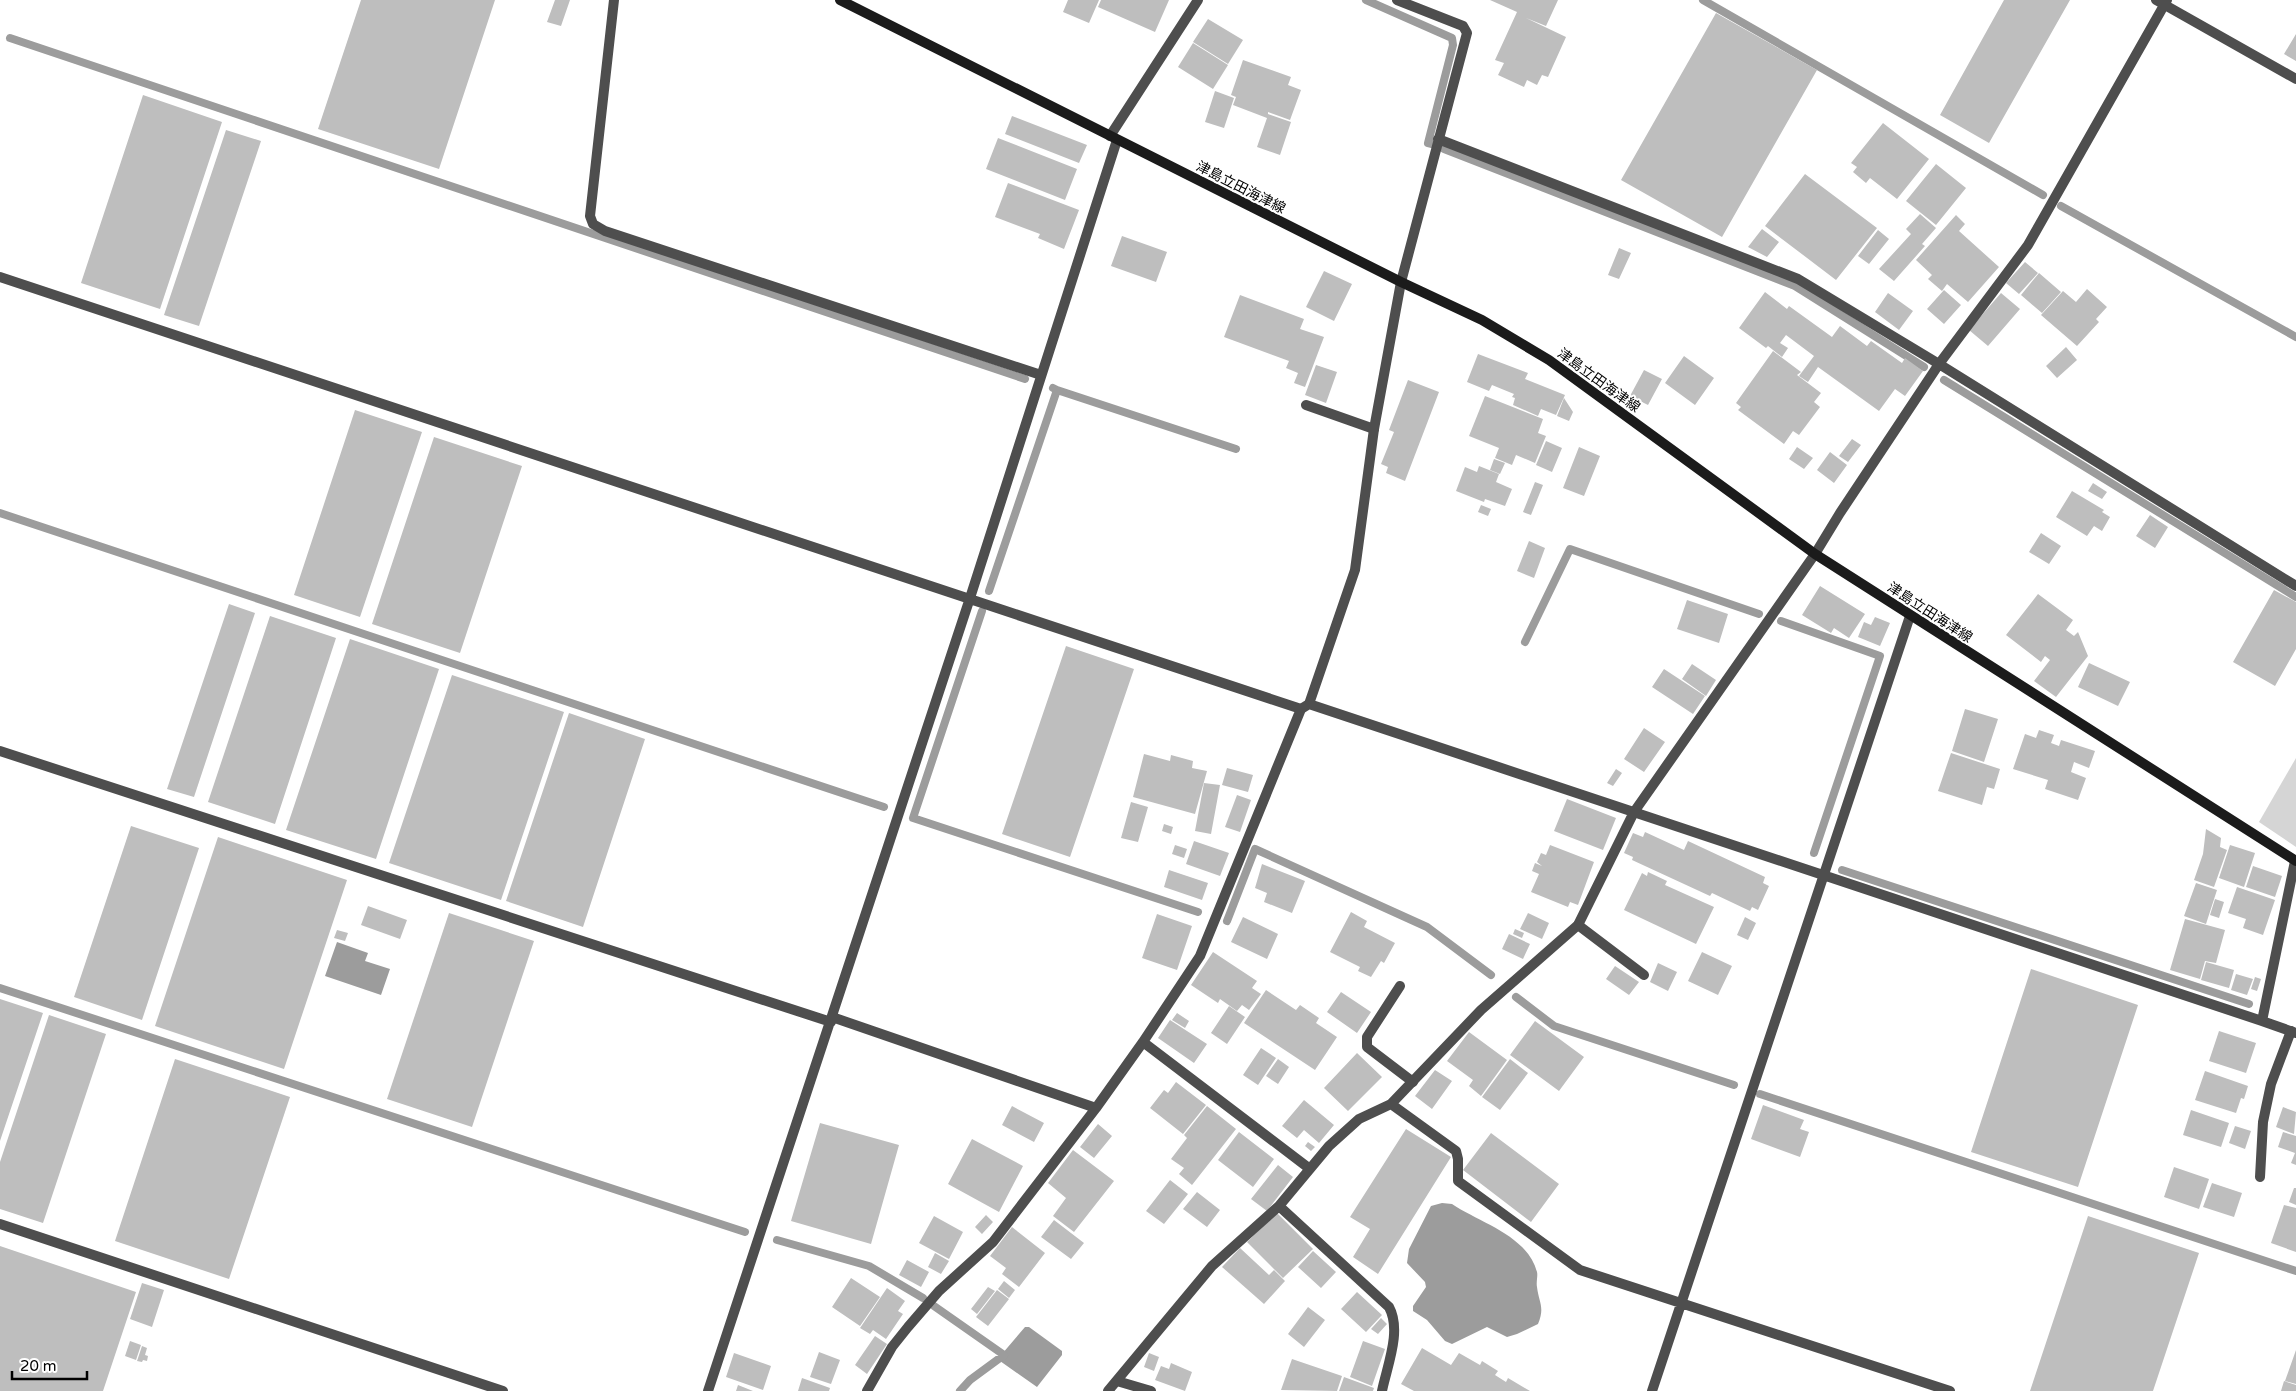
<svg xmlns="http://www.w3.org/2000/svg" width="2296" height="1391" font-family="'Varela Round','Noto Sans JP',sans-serif">
<style>
.green{fill:#d5d5d5}
.water{fill:#9c9c9c}
.lines{fill:none;stroke-linecap:round;stroke-linejoin:round}
.stream{stroke:#9c9c9c;stroke-width:8}
.building{fill:#bebebe}
.service{stroke:#4e4e4e;stroke-width:10}
.minor{stroke:#4e4e4e;stroke-width:10}
.secondary{stroke:#1b1b1b;stroke-width:10}
.labels{text-anchor:middle;stroke-width:4;stroke-linejoin:round;paint-order:stroke}
.street-label{font-size:14px;fill:#000;stroke:#fff}
</style>
<rect width="100%" height="100%" fill="#fff"/>
<!-- green -->
<path class="green" d="M 2296,758 L 2296,847 L 2259,822 Z"/>
<!-- water -->
<path class="water" d="M 337,942 L 368,953 L 365,961 L 390,969 L 381,995 L 325,976 Z
M 1442,1203 L 1452,1204 C 1480,1223 1527,1235 1537,1272 C 1538,1276 1536,1282 1537,1287 C 1539,1303 1545,1307 1538,1324 L 1517,1334 L 1507,1337 L 1487,1327 L 1452,1344 L 1445,1341 L 1427,1320 L 1413,1311 L 1413,1306 L 1426,1287 L 1425,1282 L 1407,1263 L 1409,1249 L 1431,1206 Z
M 1025,1327 L 1029,1327 L 1062,1351 L 1062,1355 L 1037,1387 L 1000,1361 L 1002,1354 Z"/>
<g class="lines">
<!-- stream -->
<path class="stream" d="M 1366,0 L 1452,38 L 1453,45 L 1428,143 L 1432,144
M 1703,0 L 2043,195
M 10,38 L 1025,379
M 1444,149 L 1795,286 L 1924,367
M 2061,206 L 2296,337
M 1944,380 L 2296,597
M 1057,390 L 1236,449
M 0,513 L 884,807
M 989,591 L 1057,390 L 1053,388
M 982,611 L 913,818 L 1198,912
M 1781,621 L 1880,656 L 1814,853
M 1525,642 L 1570,549 L 1759,614
M 1842,870 L 2249,1004
M 1227,921 L 1255,849 L 1427,927 L 1491,975
M 0,988 L 745,1232
M 1516,997 L 1554,1026 L 1734,1085
M 1760,1094 L 2296,1271
M 777,1240 L 869,1266 L 923,1298
M 934,1306 L 1004,1355 L 970,1380 L 960,1391"/>
</g>
<!-- building -->
<path class="building" d="M 361,0 L 495,0 L 439,169 L 318,129 Z
M 555,0 L 570,0 L 561,26 L 547,22 Z
M 1068,0 L 1099,0 L 1089,23 L 1063,12 Z
M 1101,0 L 1169,0 L 1155,32 L 1098,7 Z
M 1490,0 L 1558,0 L 1546,26 L 1526,18 L 1566,37 L 1548,77 L 1542,75 L 1537,85 L 1527,80 L 1524,87 L 1498,75 L 1504,63 L 1495,60 L 1517,12 Z
M 2004,0 L 2070,0 L 1989,143 L 1940,115 Z
M 1716,13 L 1817,70 L 1722,237 L 1621,180 Z
M 1208,19 L 1243,40 L 1228,64 L 1193,42 Z
M 2296,34 L 2296,61 L 2284,54 Z
M 1193,43 L 1228,65 L 1213,89 L 1178,67 Z
M 1243,60 L 1291,77 L 1288,85 L 1301,90 L 1290,120 L 1268,112 L 1268,114 L 1291,122 L 1280,155 L 1257,147 L 1267,118 L 1233,105 L 1236,97 L 1231,95 Z
M 1215,91 L 1234,98 L 1224,128 L 1205,122 Z
M 143,95 L 222,122 L 160,309 L 81,283 Z
M 1012,116 L 1087,145 L 1079,163 L 1005,134 Z
M 1883,123 L 1929,159 L 1897,199 L 1870,178 L 1866,183 L 1853,172 L 1857,167 L 1851,163 Z
M 226,130 L 261,141 L 199,326 L 164,315 Z
M 998,138 L 1077,169 L 1065,200 L 986,169 Z
M 1936,164 L 1966,188 L 1936,225 L 1906,201 Z
M 1805,174 L 1877,228 L 1836,280 L 1765,226 Z
M 1008,183 L 1079,210 L 1064,249 L 1038,238 L 1040,234 L 995,217 Z
M 1920,214 L 1936,228 L 1922,244 L 1925,246 L 1894,281 L 1879,269 L 1911,234 L 1906,229 Z
M 1956,215 L 1965,224 L 1959,231 L 1999,267 L 1968,302 L 1947,284 L 1942,291 L 1928,279 L 1932,275 L 1916,260 Z
M 1762,229 L 1779,242 L 1767,257 L 1748,247 Z
M 1878,230 L 1889,239 L 1869,264 L 1858,256 Z
M 1122,236 L 1167,252 L 1156,282 L 1111,266 Z
M 1619,248 L 1631,253 L 1619,279 L 1608,275 Z
M 2025,262 L 2038,273 L 2019,294 L 2006,283 Z
M 1324,271 L 1352,284 L 1334,321 L 1306,307 Z
M 2039,273 L 2061,292 L 2042,313 L 2021,295 Z
M 2087,289 L 2107,307 L 2096,319 L 2099,322 L 2077,346 L 2041,315 L 2063,291 L 2076,302 Z
M 1944,290 L 1961,305 L 1944,324 L 1927,309 Z
M 1765,292 L 1787,309 L 1789,306 L 1832,337 L 1840,326 L 1867,346 L 1871,341 L 1902,363 L 1905,358 L 1923,371 L 1905,396 L 1895,389 L 1879,411 L 1818,367 L 1808,382 L 1799,376 L 1814,356 L 1786,335 L 1780,343 L 1788,348 L 1782,357 L 1768,346 L 1766,348 L 1739,328 Z
M 1888,293 L 1913,311 L 1899,330 L 1875,312 Z
M 2001,293 L 2020,309 L 1988,346 L 1969,330 Z
M 1240,295 L 1304,319 L 1300,329 L 1324,337 L 1305,387 L 1294,383 L 1298,373 L 1286,368 L 1289,361 L 1224,337 Z
M 2066,347 L 2077,360 L 2057,378 L 2046,366 Z
M 1773,351 L 1801,372 L 1797,375 L 1821,393 L 1814,402 L 1820,407 L 1799,435 L 1793,431 L 1784,444 L 1738,410 L 1741,407 L 1736,403 Z
M 1478,354 L 1528,373 L 1525,379 L 1565,395 L 1556,415 L 1541,409 L 1538,416 L 1513,405 L 1515,398 L 1512,397 L 1514,394 L 1492,385 L 1489,391 L 1467,382 Z
M 1684,356 L 1714,378 L 1695,405 L 1665,383 Z
M 1316,365 L 1337,372 L 1326,403 L 1305,395 Z
M 1644,370 L 1662,379 L 1648,405 L 1630,396 Z
M 1408,380 L 1439,392 L 1405,481 L 1386,473 L 1388,467 L 1381,464 L 1394,432 L 1389,430 Z
M 1485,396 L 1543,419 L 1538,433 L 1546,436 L 1535,463 L 1516,455 L 1512,465 L 1495,458 L 1499,448 L 1469,436 Z
M 1564,398 L 1573,412 L 1569,421 L 1557,416 Z
M 355,410 L 422,432 L 360,617 L 294,595 Z
M 434,437 L 522,466 L 460,653 L 372,624 Z
M 1852,439 L 1861,445 L 1848,462 L 1839,456 Z
M 1546,441 L 1562,448 L 1552,472 L 1536,465 Z
M 1579,447 L 1600,456 L 1584,496 L 1563,488 Z
M 1797,447 L 1813,458 L 1804,469 L 1789,459 Z
M 1830,452 L 1847,465 L 1834,483 L 1817,470 Z
M 1494,459 L 1505,463 L 1500,474 L 1490,470 Z
M 1479,466 L 1499,474 L 1496,482 L 1512,489 L 1505,506 L 1485,499 L 1484,502 L 1456,491 L 1465,467 L 1477,472 Z
M 1535,482 L 1543,485 L 1531,515 L 1523,512 Z
M 2093,483 L 2107,492 L 2102,499 L 2088,491 Z
M 2072,491 L 2104,510 L 2102,512 L 2110,517 L 2102,531 L 2094,526 L 2087,536 L 2056,517 Z
M 1481,505 L 1491,509 L 1488,516 L 1478,512 Z
M 2150,515 L 2168,527 L 2155,548 L 2136,536 Z
M 2041,533 L 2061,546 L 2049,564 L 2029,552 Z
M 1529,541 L 1545,548 L 1534,578 L 1517,571 Z
M 1820,586 L 1865,614 L 1849,638 L 1834,628 L 1831,633 L 1802,615 Z
M 2274,590 L 2296,602 L 2296,649 L 2275,686 L 2233,662 Z
M 2038,594 L 2073,620 L 2066,630 L 2074,636 L 2078,632 L 2088,656 L 2056,697 L 2034,681 L 2050,660 L 2045,656 L 2041,662 L 2006,635 Z
M 1687,600 L 1728,614 L 1719,643 L 1677,629 Z
M 229,604 L 255,613 L 194,797 L 167,789 Z
M 270,616 L 336,638 L 275,824 L 208,802 Z
M 1875,617 L 1890,623 L 1880,646 L 1858,637 L 1864,622 L 1871,625 Z
M 350,639 L 439,669 L 376,859 L 286,830 Z
M 1066,646 L 1134,669 L 1070,857 L 1002,834 Z
M 2089,663 L 2130,682 L 2118,706 L 2078,687 Z
M 1692,664 L 1716,680 L 1706,696 L 1682,679 Z
M 1664,669 L 1705,696 L 1693,714 L 1652,687 Z
M 452,675 L 564,712 L 501,900 L 389,863 Z
M 1965,709 L 1998,719 L 1984,762 L 1952,751 Z
M 569,713 L 645,739 L 583,927 L 506,901 Z
M 1644,728 L 1665,742 L 1644,772 L 1624,759 Z
M 2039,730 L 2054,735 L 2051,743 L 2059,746 L 2061,740 L 2095,751 L 2089,768 L 2074,762 L 2071,772 L 2086,778 L 2078,800 L 2045,789 L 2048,780 L 2013,769 L 2025,734 L 2036,738 Z
M 1951,753 L 2000,769 L 1994,789 L 1987,787 L 1982,805 L 1938,791 Z
M 1144,754 L 1170,761 L 1171,755 L 1193,761 L 1192,768 L 1207,771 L 1195,814 L 1133,797 Z
M 1227,768 L 1253,775 L 1248,792 L 1222,785 Z
M 1616,769 L 1622,773 L 1613,786 L 1607,783 Z
M 1204,783 L 1220,785 L 1211,834 L 1195,831 Z
M 1237,795 L 1251,800 L 1240,832 L 1225,827 Z
M 1567,799 L 1616,818 L 1603,850 L 1554,831 Z
M 1131,802 L 1148,807 L 1138,842 L 1121,838 Z
M 1164,824 L 1173,827 L 1171,834 L 1162,831 Z
M 131,826 L 199,848 L 142,1020 L 74,997 Z
M 2206,829 L 2221,838 L 2220,847 L 2227,850 L 2214,887 L 2194,880 L 2203,854 Z
M 1645,832 L 1684,850 L 1688,841 L 1765,877 L 1763,883 L 1769,886 L 1758,910 L 1752,907 L 1750,911 L 1712,893 L 1710,896 L 1632,860 L 1633,857 L 1624,853 L 1633,833 L 1643,837 Z
M 218,837 L 347,880 L 284,1069 L 155,1026 Z
M 1194,841 L 1229,853 L 1220,876 L 1186,864 Z
M 1175,845 L 1187,849 L 1184,858 L 1172,854 Z
M 1550,845 L 1594,862 L 1578,905 L 1570,902 L 1568,907 L 1531,892 L 1539,874 L 1532,871 L 1535,863 L 1542,866 L 1537,862 L 1541,853 L 1546,855 Z
M 2230,845 L 2255,853 L 2244,887 L 2219,878 Z
M 1262,864 L 1305,881 L 1292,913 L 1264,902 L 1267,893 L 1255,888 Z
M 2253,866 L 2282,876 L 2275,897 L 2246,887 Z
M 1169,870 L 1208,883 L 1202,900 L 1164,887 Z
M 1648,872 L 1667,881 L 1665,885 L 1714,907 L 1696,944 L 1624,910 L 1642,873 L 1647,876 Z
M 2196,883 L 2217,890 L 2206,924 L 2184,916 Z
M 2237,887 L 2275,900 L 2263,935 L 2243,928 L 2246,919 L 2228,913 Z
M 2215,899 L 2224,902 L 2219,918 L 2210,915 Z
M 368,906 L 407,920 L 400,939 L 361,925 Z
M 1351,912 L 1367,921 L 1364,927 L 1395,943 L 1384,963 L 1381,961 L 1371,977 L 1358,971 L 1360,967 L 1330,952 Z
M 449,913 L 534,941 L 472,1127 L 387,1099 Z
M 1528,913 L 1549,923 L 1542,939 L 1520,929 Z
M 1157,914 L 1192,926 L 1177,970 L 1142,958 Z
M 1243,917 L 1278,934 L 1267,959 L 1231,942 Z
M 1745,917 L 1756,923 L 1748,940 L 1737,935 Z
M 2185,919 L 2225,930 L 2216,963 L 2205,961 L 2200,979 L 2170,970 Z
M 1515,929 L 1524,933 L 1522,938 L 1513,934 Z
M 337,930 L 348,933 L 345,941 L 334,938 Z
M 1509,934 L 1530,944 L 1523,959 L 1502,949 Z
M 1213,952 L 1257,981 L 1252,988 L 1261,994 L 1249,1010 L 1242,1005 L 1237,1011 L 1220,999 L 1218,1003 L 1191,985 Z
M 1702,952 L 1732,966 L 1718,995 L 1688,981 Z
M 2206,962 L 2234,970 L 2229,988 L 2201,980 Z
M 1658,963 L 1677,972 L 1668,991 L 1650,982 Z
M 1615,966 L 1639,982 L 1629,995 L 1606,979 Z
M 2031,969 L 2138,1005 L 2078,1187 L 1971,1152 Z
M 2236,974 L 2253,979 L 2247,995 L 2231,990 Z
M 2255,977 L 2261,979 L 2257,991 L 2251,989 Z
M 1266,990 L 1296,1010 L 1300,1005 L 1319,1018 L 1316,1023 L 1337,1037 L 1315,1070 L 1244,1023 Z
M 1341,992 L 1371,1012 L 1357,1033 L 1327,1012 Z
M 0,999 L 43,1013 L 0,1141 Z
M 1229,1006 L 1245,1017 L 1227,1044 L 1211,1033 Z
M 1177,1013 L 1189,1021 L 1185,1028 L 1172,1020 Z
M 49,1015 L 106,1034 L 43,1223 L 0,1209 L 0,1162 Z
M 1170,1020 L 1207,1044 L 1194,1063 L 1158,1038 Z
M 1535,1021 L 1584,1057 L 1559,1091 L 1510,1055 Z
M 2219,1031 L 2256,1043 L 2246,1073 L 2209,1061 Z
M 1469,1032 L 1507,1060 L 1481,1096 L 1469,1086 L 1473,1080 L 1447,1061 Z
M 1261,1048 L 1276,1058 L 1258,1085 L 1243,1075 Z
M 1357,1053 L 1382,1077 L 1348,1111 L 1324,1088 Z
M 175,1059 L 290,1097 L 229,1279 L 115,1241 Z
M 1278,1059 L 1289,1067 L 1278,1084 L 1266,1076 Z
M 1510,1059 L 1528,1073 L 1500,1110 L 1482,1097 Z
M 1435,1070 L 1452,1081 L 1432,1109 L 1415,1096 Z
M 2205,1071 L 2248,1086 L 2244,1099 L 2241,1098 L 2236,1113 L 2195,1100 Z
M 1176,1082 L 1206,1105 L 1183,1134 L 1150,1108 L 1164,1090 L 1168,1093 Z
M 1304,1100 L 1334,1125 L 1319,1143 L 1304,1130 L 1297,1138 L 1282,1126 Z
M 1763,1105 L 1804,1120 L 1800,1129 L 1809,1132 L 1800,1157 L 1751,1139 Z
M 1012,1106 L 1044,1123 L 1034,1142 L 1002,1125 Z
M 1207,1106 L 1236,1129 L 1192,1185 L 1179,1174 L 1184,1168 L 1171,1159 L 1187,1138 L 1184,1135 Z
M 2283,1107 L 2296,1112 L 2294,1134 L 2276,1127 Z
M 2191,1110 L 2229,1123 L 2221,1147 L 2183,1135 Z
M 820,1123 L 899,1145 L 871,1244 L 791,1221 Z
M 1098,1124 L 1112,1136 L 1094,1158 L 1080,1147 Z
M 2235,1126 L 2251,1131 L 2245,1149 L 2229,1143 Z
M 1406,1129 L 1451,1157 L 1378,1274 L 1353,1257 L 1370,1229 L 1350,1217 Z
M 1239,1132 L 1274,1159 L 1253,1187 L 1218,1160 Z
M 2283,1132 L 2296,1136 L 2296,1165 L 2291,1163 L 2295,1153 L 2278,1147 Z
M 1491,1133 L 1559,1184 L 1531,1222 L 1463,1170 Z
M 972,1139 L 1023,1166 L 999,1212 L 948,1184 Z
M 1308,1142 L 1315,1147 L 1311,1151 L 1305,1146 Z
M 1073,1150 L 1114,1181 L 1074,1232 L 1053,1216 L 1066,1198 L 1048,1183 Z
M 1278,1165 L 1293,1177 L 1267,1211 L 1251,1199 Z
M 2174,1167 L 2209,1179 L 2199,1209 L 2164,1197 Z
M 1170,1180 L 1188,1194 L 1164,1224 L 1146,1211 Z
M 2212,1183 L 2242,1193 L 2234,1217 L 2203,1207 Z
M 2294,1188 L 2296,1188 L 2296,1205 L 2289,1202 Z
M 1197,1192 L 1220,1210 L 1207,1227 L 1183,1209 Z
M 2284,1205 L 2296,1208 L 2296,1252 L 2271,1243 Z
M 1277,1213 L 1313,1249 L 1283,1278 L 1247,1242 Z
M 986,1215 L 993,1222 L 982,1234 L 975,1227 Z
M 934,1216 L 963,1232 L 949,1259 L 919,1243 Z
M 2088,1216 L 2199,1253 L 2153,1391 L 2030,1391 Z
M 1054,1220 L 1084,1243 L 1071,1259 L 1041,1237 Z
M 1012,1227 L 1045,1253 L 1019,1287 L 1002,1274 L 1006,1268 L 990,1256 Z
M 0,1246 L 136,1292 L 103,1391 L 0,1391 Z
M 1240,1248 L 1269,1275 L 1274,1270 L 1285,1281 L 1264,1304 L 1222,1267 Z
M 1313,1251 L 1336,1272 L 1321,1288 L 1298,1267 Z
M 935,1253 L 949,1261 L 941,1274 L 928,1267 Z
M 907,1260 L 929,1272 L 921,1287 L 899,1275 Z
M 851,1278 L 880,1297 L 860,1326 L 832,1307 Z
M 1004,1281 L 1015,1290 L 1009,1298 L 998,1289 Z
M 142,1283 L 164,1290 L 152,1327 L 130,1319 Z
M 988,1287 L 995,1291 L 977,1314 L 971,1309 Z
M 887,1288 L 905,1301 L 898,1311 L 903,1314 L 886,1339 L 873,1330 L 870,1334 L 860,1328 Z
M 997,1290 L 1009,1299 L 988,1326 L 976,1317 Z
M 1357,1292 L 1382,1315 L 1366,1332 L 1341,1309 Z
M 1308,1307 L 1325,1320 L 1304,1347 L 1288,1334 Z
M 1381,1318 L 1387,1324 L 1378,1334 L 1371,1329 Z
M 875,1336 L 887,1344 L 867,1374 L 855,1365 Z
M 130,1341 L 141,1345 L 136,1360 L 125,1356 Z
M 1363,1341 L 1385,1349 L 1372,1386 L 1350,1377 Z
M 142,1346 L 147,1348 L 145,1355 L 148,1356 L 147,1361 L 143,1360 L 142,1362 L 137,1361 Z
M 1422,1348 L 1451,1365 L 1459,1353 L 1480,1365 L 1482,1361 L 1498,1371 L 1495,1375 L 1506,1382 L 1508,1378 L 1530,1391 L 1414,1391 L 1401,1384 Z
M 2296,1350 L 2296,1384 L 2285,1381 Z
M 819,1352 L 840,1360 L 831,1384 L 810,1377 Z
M 734,1353 L 771,1366 L 763,1390 L 726,1377 Z
M 1149,1353 L 1159,1357 L 1154,1371 L 1144,1367 Z
M 1292,1359 L 1342,1376 L 1337,1391 L 1281,1390 Z
M 1171,1363 L 1192,1372 L 1185,1391 L 1155,1380 L 1161,1366 L 1169,1369 Z
M 1344,1377 L 1374,1388 L 1373,1391 L 1339,1391 Z
M 802,1378 L 830,1388 L 829,1391 L 798,1391 Z
M 2284,1381 L 2296,1385 L 2296,1391 L 2281,1391 Z
M 738,1385 L 753,1391 L 736,1391 Z"/>
<g class="lines">
<!-- service -->
<path class="service" d="M 1306,405 L 1374,429
M 1578,925 L 1644,975
M 1400,986 L 1367,1037 L 1367,1047 L 1413,1082
M 2260,1177 L 2263,1122 L 2271,1084 L 2291,1031
M 1117,1381 L 1151,1391"/>
<!-- minor -->
<path class="minor" d="M 614,0 L 590,216 L 593,224 L 605,231 L 1041,375
M 2156,0 L 2296,79
M 1110,136 L 1198,0
M 1438,139 L 1798,279 L 1939,364 L 2296,586
M 0,277 L 1301,709 L 1309,704 L 1355,570 L 1374,429 L 1401,282 L 1467,33 L 1463,26 L 1397,0
M 1309,704 L 2262,1021 L 2295,861
M 0,751 L 831,1022
M 832,1017 L 1096,1108 L 1143,1042 L 1200,956 L 1301,709
M 2262,1021 L 2296,1033
M 1143,1042 L 1310,1169
M 1391,1104 L 1456,1151 L 1458,1159 L 1458,1181 L 1580,1270 L 1950,1391
M 1279,1206 L 1389,1307 C 1402,1331 1387,1366 1382,1391
M 0,1224 L 503,1391
M 708,1391 L 970,598 L 1117,140
M 867,1391 L 892,1347 L 908,1327 L 939,1291 L 993,1242 L 1096,1108
M 1108,1391 L 1212,1266 L 1279,1206 L 1329,1146 L 1359,1119 L 1391,1104 L 1481,1010 L 1578,925 L 1634,812 L 1815,554 L 1840,513 L 1939,364 L 2028,245 L 2167,0
M 1652,1391 L 1910,616"/>
<!-- secondary -->
<path class="secondary" d="M 840,0 L 1401,282 L 1482,320 L 1549,360 L 1815,554 L 2296,861"/>
</g>
<g class="labels">
<!-- street labels -->
<g class="street-label">
<text transform="translate(1241 187) rotate(27)" y="5">津島立田海津線</text>
<text transform="translate(1599 380) rotate(36)" y="5">津島立田海津線</text>
<text transform="translate(1930 612) rotate(33)" y="5">津島立田海津線</text>
</g>
</g>
<!-- scale -->
<path d="M12 1371v8h75v-8" fill="none" stroke="#000000" stroke-width="2.5"/>
<text x="20" y="1371" font-size="15" fill="#000000" stroke="#ffffff" stroke-width="4" paint-order="stroke">20 m</text>
</svg>
